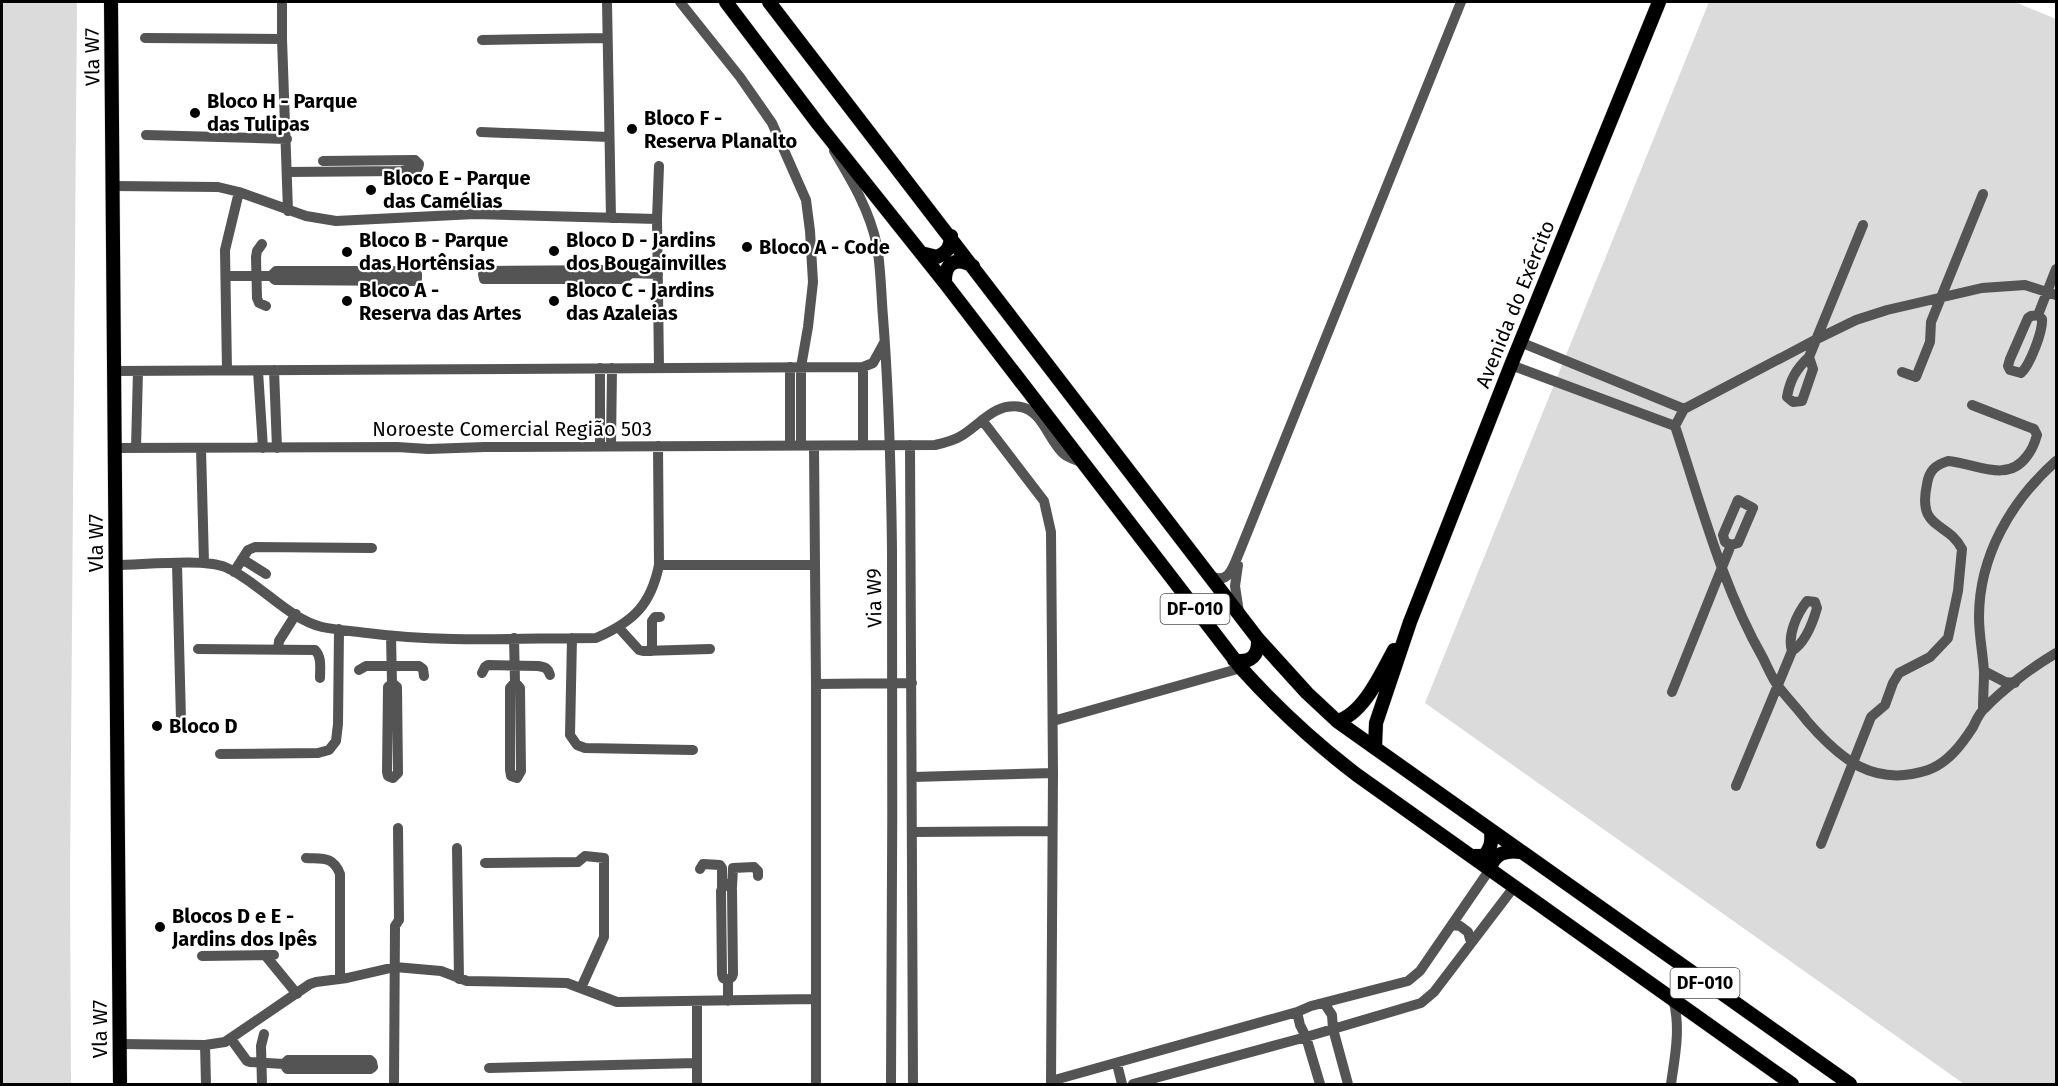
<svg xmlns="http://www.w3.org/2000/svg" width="2058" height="1086" font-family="'Fira Sans',sans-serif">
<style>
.green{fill:#dbdbdb}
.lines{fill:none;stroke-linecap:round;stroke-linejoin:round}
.major-casing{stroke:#dbdbdb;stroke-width:15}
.minor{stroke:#545454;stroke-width:10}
.major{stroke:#000;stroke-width:14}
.poi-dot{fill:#000;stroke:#fff;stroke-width:2}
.labels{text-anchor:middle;stroke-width:4.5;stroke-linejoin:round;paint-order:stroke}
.shield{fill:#fff;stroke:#4c4c4c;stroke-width:1.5}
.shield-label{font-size:18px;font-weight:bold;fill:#000}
.street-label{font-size:20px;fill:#000;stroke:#fff}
.poi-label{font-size:20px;font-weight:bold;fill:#000;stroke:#fff;text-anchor:start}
</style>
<rect width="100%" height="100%" fill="#fff"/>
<!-- green -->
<path class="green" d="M 2,2 L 77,2 L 70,875 L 71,1084 L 2,1084 Z
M 1709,2 L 2015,2 L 2056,19 L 2056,1084 L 1964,1084 L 1425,703 Z"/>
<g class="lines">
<!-- major casing -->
<g class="major-casing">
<path id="major" d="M 111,2 L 120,1084
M 726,2 L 819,125 L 945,283 L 1241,668 C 1277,708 1315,743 1357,775 L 1792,1084
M 769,2 L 1258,639 L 1307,693 L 1337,721 L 1375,748 L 1850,1084
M 921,253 L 937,257 C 947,252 950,249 951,236
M 945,283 C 944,264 955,256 973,266
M 1234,660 C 1251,664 1259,655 1258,639
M 1337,721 C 1363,715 1382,672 1394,650
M 1375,748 L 1376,723 L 1410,622 L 1511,365 L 1659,2
M 1472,856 L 1484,856 C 1491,848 1492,842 1491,832
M 1490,869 C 1494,853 1506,850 1521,852"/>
</g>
<!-- minor -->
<path class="minor" d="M 282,2 L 282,39 L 288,211
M 607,2 L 611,218
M 680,2 L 740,77 L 772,123 L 806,200 L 810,231 L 813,282 L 808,327 L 801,367 L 801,445
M 145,38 L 282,39
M 482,40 L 607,38
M 481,132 L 609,137
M 146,135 L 287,139
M 834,151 C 852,181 870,211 877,246 C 881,269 881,293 883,317 C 889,394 891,471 892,549 C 893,727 892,906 891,1084
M 287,172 L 402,171 L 418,168 L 419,164 L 415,160 L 323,161
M 113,186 L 218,187 L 239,192 L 306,216 L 336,221 L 475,214 L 657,219
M 262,244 L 257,251 L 256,257 L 257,298 L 259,303 L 266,306
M 631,273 L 624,279 L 484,279 L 483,274 L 487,271 L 623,270 L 631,273 L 658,274
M 226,276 L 271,276 L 275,280 L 413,281 L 417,279 L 417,274 L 415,271 L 276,271 L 271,276
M 2056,295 L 2025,285 L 1982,288 L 1887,310 L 1856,320 L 1817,339 L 1684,409 L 1675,426 C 1701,504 1722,586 1763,658 C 1768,668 1772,678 1778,686 C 1787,698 1798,709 1807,721 C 1840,759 1874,788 1928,770 C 1948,763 1962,744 1973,727 C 1976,721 1979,713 1985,708 C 2003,689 2034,666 2056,653
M 2038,315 L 2031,316 L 2028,318 L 2010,359 L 2008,366 L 2010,370 L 2021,373 C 2030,365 2043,331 2042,319 L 2038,315 L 2056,269
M 1520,342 L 1684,409
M 1809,357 L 1813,369 L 1802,401 L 1793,402 L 1787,397 C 1790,380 1796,369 1809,357 L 1863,225
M 1511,365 L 1675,426
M 659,367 L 657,219 L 659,166
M 790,367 L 790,445
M 863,367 L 863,445
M 227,370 L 225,250 L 239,192
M 274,370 L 277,448
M 114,371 L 863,367 L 873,363 L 884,343
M 258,371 L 263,448
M 1902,372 L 1916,377 L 1930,342 L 1931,322 L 1983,194
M 982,420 L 1044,501 L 1051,532 L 1053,773 L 1051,1084
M 910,445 L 913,1084
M 600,446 L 600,368
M 611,446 L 612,368
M 814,446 L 816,684 L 816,1084
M 115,448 L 397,447 L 428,449 L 485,447 L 935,445 C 944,443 953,441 961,436 C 981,424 995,402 1021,407 C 1043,411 1049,442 1064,454 C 1068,458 1076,460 1081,462
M 136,448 L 138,371
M 201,448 L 204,563
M 242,559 L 266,574
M 177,564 L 181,720
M 116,565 C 141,565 204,558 225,567 C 258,581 288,619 322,627 C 336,630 352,631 367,633 C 443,643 520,638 596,638 C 633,622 651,605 659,565 L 658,446
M 659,565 L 815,565
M 1238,565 L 1235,586 L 1239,612
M 234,572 L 248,550 L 255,547 L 372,548
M 1211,576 C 1229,585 1233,567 1239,553 L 1461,2
M 619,628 L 639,650 L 643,651 L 710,649
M 391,636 L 392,683 L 388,687 L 387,772 L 388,776 L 393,778 L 398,773 L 397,687 L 392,683
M 514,638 L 515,682 L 510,688 L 510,770 L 511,776 L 517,778 L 521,771 L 520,688 L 515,682
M 572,638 L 570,735 L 577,745 L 585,748 L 693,750
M 198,649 L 315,650 C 322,657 320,668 320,678
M 278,649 L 279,641 L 296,614
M 652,651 L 652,621 L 655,617 L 660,617
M 359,670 L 366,666 L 419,666 L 423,669 L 424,676
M 1984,671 L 2005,682 L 2015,683
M 482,673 L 485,667 L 488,665 L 538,666 C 545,667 548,668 550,675
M 816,684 L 912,683
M 1672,692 L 1731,545 L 1738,543 L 1753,508 L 1738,500 L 1723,535 L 1725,542 L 1731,545
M 1983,709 C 1983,697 1984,684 1984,672 C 1983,654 1979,636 1979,617 C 1979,556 2011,501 2056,461
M 1053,721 L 1241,668
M 220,754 L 318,753 L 329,750 L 336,741 L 338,724 L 339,629
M 913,777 L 1053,773
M 1736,786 L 1792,651 C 1805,643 1813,622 1817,608 L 1815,602 L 1807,601 C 1797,614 1787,635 1792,651
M 913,832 L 1052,831
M 1821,844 L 1871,717 L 1885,705 L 1893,683 L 1899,673 L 1930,657 L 1948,638 L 1958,591 L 1962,549 C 1947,520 1917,531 1927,484 C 1929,471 1935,465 1948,461 C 1975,463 2007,484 2027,456 C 2032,450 2035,442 2037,435 L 2034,429 L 1972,405
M 457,848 L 459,979
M 306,858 C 323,859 333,856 340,874 L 340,979
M 485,863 L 578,862 L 585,856 L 604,858 L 604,937 L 581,988
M 700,869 L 703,864 L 720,865 L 722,868 L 722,888
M 732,887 L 733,868 L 754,867 L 758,871 L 758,876
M 1452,925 L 1460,926 L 1468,932 L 1471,942
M 265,955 L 297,994
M 202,956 L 274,955
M 728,980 L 723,978 L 722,974 L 721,891 L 723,886 L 727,884 L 732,889 L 733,974 L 732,977 L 728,980 L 728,1001
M 697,1001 L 697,1084
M 1324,1003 L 1332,1015 L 1333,1029 L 1348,1084
M 1297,1012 L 1300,1025 L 1306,1037 L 1320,1084
M 231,1039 L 247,1061 L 250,1062 L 284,1064 L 288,1060 L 370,1060 L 372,1062 L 373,1067 L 370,1069 L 287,1069 L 284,1064
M 119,1044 L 205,1045 L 225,1042 L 310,984 L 316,982 L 347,978 L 395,967 L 441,971 L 467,981 L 567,983 L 617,1002 L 815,999
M 205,1045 L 206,1084
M 1117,1064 L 1122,1084
M 489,1068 L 697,1063
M 1051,1081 L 1297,1012 L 1311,1006 L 1408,981 L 1420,971 L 1490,869
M 262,1084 L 261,1046 L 264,1034
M 394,1084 L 395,926 L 399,920 L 398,828
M 1133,1084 L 1306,1037 L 1421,1003 L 1434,992 L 1514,887
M 1671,1084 C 1675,1056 1681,1027 1673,999"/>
<!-- major -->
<use href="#major" class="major"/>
</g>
<!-- markers -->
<g class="poi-dot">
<circle cx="195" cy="113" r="6"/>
<circle cx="632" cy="129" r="6"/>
<circle cx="371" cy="190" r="6"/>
<circle cx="747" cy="247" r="6"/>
<circle cx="554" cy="251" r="6"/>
<circle cx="347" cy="252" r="6"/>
<circle cx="347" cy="301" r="6"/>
<circle cx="554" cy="301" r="6"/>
<circle cx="157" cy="726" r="6"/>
<circle cx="160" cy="927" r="6"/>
</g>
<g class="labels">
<!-- shield labels -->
<g class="shield">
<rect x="1160.5" y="594" width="69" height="30" rx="4.5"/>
<rect x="1670.5" y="968" width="69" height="30" rx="4.5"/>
</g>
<g class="shield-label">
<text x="1195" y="615">DF-010</text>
<text x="1705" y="989">DF-010</text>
</g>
<!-- street labels -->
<g class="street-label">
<text transform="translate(92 57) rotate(-91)" y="7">Vla W7</text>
<text transform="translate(1515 304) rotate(-68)" y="7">Avenida do Exército</text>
<text x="512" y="436">Noroeste Comercial Região 503</text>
<text transform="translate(96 543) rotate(-90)" y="7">Vla W7</text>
<text transform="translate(874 598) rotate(-91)" y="7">Via W9</text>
<text transform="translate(100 1029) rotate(-90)" y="7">Vla W7</text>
</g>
<!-- poi labels -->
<g class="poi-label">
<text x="207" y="108">Bloco H - Parque<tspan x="207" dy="23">das Tulipas</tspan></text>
<text x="644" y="125">Bloco F -<tspan x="644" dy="23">Reserva Planalto</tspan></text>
<text x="383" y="185">Bloco E - Parque<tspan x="383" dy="23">das Camélias</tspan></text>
<text x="359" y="247">Bloco B - Parque<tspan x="359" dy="23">das Hortênsias</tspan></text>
<text x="566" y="247">Bloco D - Jardins<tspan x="566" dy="23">dos Bougainvilles</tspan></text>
<text x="759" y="254">Bloco A - Code</text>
<text x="359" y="297">Bloco A -<tspan x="359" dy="23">Reserva das Artes</tspan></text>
<text x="566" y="297">Bloco C - Jardins<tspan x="566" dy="23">das Azaleias</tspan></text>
<text x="169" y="733">Bloco D</text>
<text x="172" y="923">Blocos D e E -<tspan x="172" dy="23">Jardins dos Ipês</tspan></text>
</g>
</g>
<!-- border -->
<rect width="2058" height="1086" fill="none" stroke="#000000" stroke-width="6"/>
</svg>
